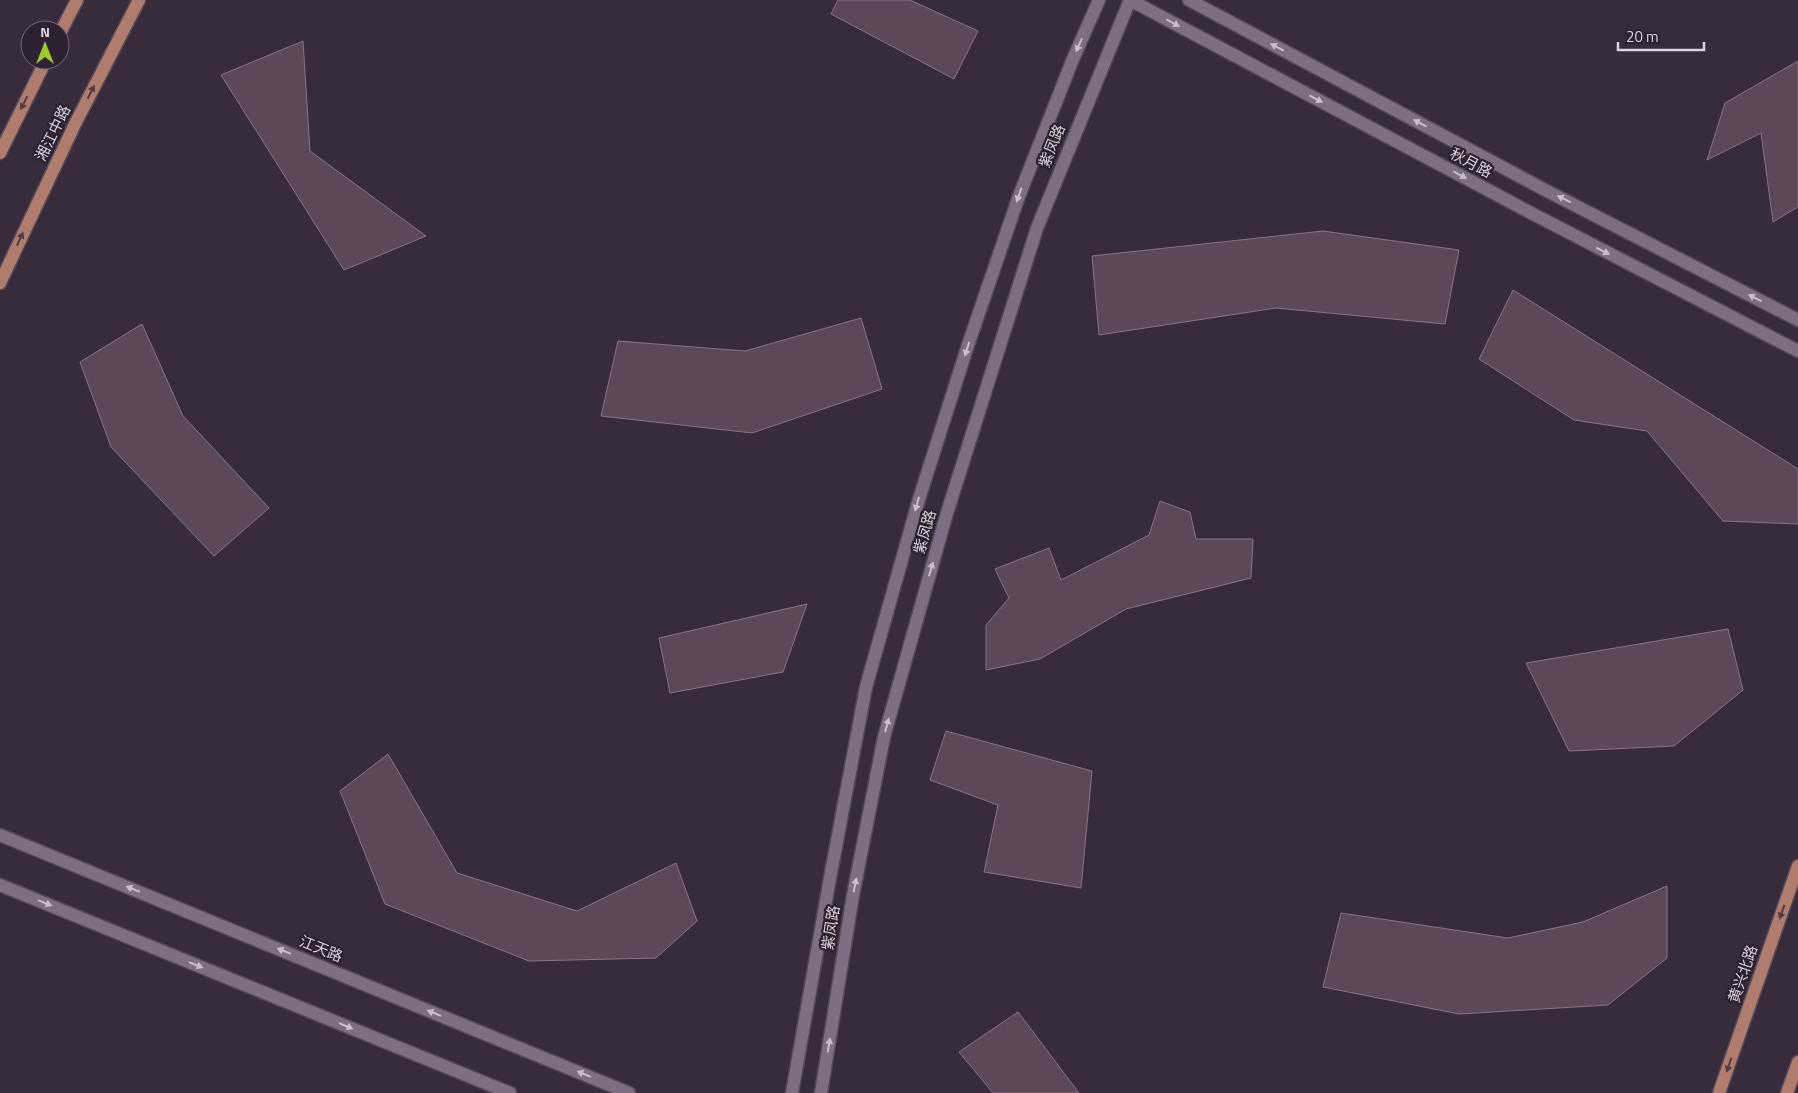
<svg xmlns="http://www.w3.org/2000/svg" width="1798" height="1093" font-family="'Titillium Web','Noto Sans SC',sans-serif">
<style>
.building{fill:#5b4959;stroke:#887587}
.lines{fill:none;stroke-linecap:round;stroke-linejoin:round}
.minor-casing{stroke:#544957;stroke-width:15}
.major-casing{stroke:#544957;stroke-width:15}
.minor{stroke:#7e6e81;stroke-width:12}
.major{stroke:#b07c6e;stroke-width:12}
.oneway{fill:#c9bfcb}
.oneway2{fill:#553c43}
.labels{text-anchor:middle;stroke-width:4.5;stroke-linejoin:round;paint-order:stroke}
.street-label{font-size:15px;fill:#dcd3de;stroke:#2e2131}
</style>
<rect width="100%" height="100%" fill="#382b3b"/>
<!-- building -->
<path class="building" d="M 838,0 L 910,0 L 978,31 L 954,79 L 831,14 Z
M 303,41 L 310,151 L 426,236 L 344,270 L 221,75 Z
M 1798,61 L 1798,207 L 1773,222 L 1761,133 L 1707,160 L 1725,103 Z
M 1323,231 L 1459,250 L 1445,324 L 1276,308 L 1099,335 L 1092,256 Z
M 1513,290 L 1798,469 L 1798,524 L 1723,521 L 1647,431 L 1574,420 L 1479,359 Z
M 861,318 L 882,389 L 752,433 L 601,416 L 618,341 L 745,351 Z
M 142,324 L 183,416 L 269,508 L 214,556 L 111,447 L 80,362 Z
M 1160,501 L 1190,512 L 1196,539 L 1253,539 L 1251,578 L 1126,609 L 1040,659 L 986,670 L 986,625 L 1009,598 L 995,569 L 1049,548 L 1061,580 L 1149,535 Z
M 807,604 L 783,672 L 670,693 L 659,638 Z
M 1728,629 L 1743,690 L 1674,746 L 1569,751 L 1526,663 Z
M 946,731 L 1092,771 L 1081,888 L 984,872 L 998,805 L 930,780 Z
M 388,754 L 457,873 L 577,911 L 676,863 L 697,921 L 656,958 L 529,961 L 385,904 L 340,791 Z
M 1667,886 L 1667,958 L 1608,1005 L 1459,1014 L 1323,987 L 1341,913 L 1508,938 L 1583,922 Z
M 1018,1012 L 1079,1093 L 993,1093 L 959,1052 Z"/>
<g class="lines">
<!-- minor casing -->
<g class="minor-casing">
<path id="minor" d="M 1130,0 L 1533,214 L 1798,351
M 1189,0 L 1547,191 L 1798,320
M 0,835 L 629,1093
M 0,885 L 510,1093
M 792,1093 L 830,878 L 866,687 L 919,499 L 968,345 L 1019,196 L 1073,59 L 1099,0
M 821,1093 L 853,895 L 884,737 L 947,513 L 1037,228 L 1130,0"/>
</g>
<!-- major casing -->
<g class="major-casing">
<path id="major" d="M 60,33 L 77,0
M 0,153 L 46,60
M 0,283 L 75,124 L 139,0
M 1719,1093 L 1798,866
M 1787,1093 L 1798,1062"/>
</g>
<!-- minor -->
<use href="#minor" class="minor"/>
<!-- major -->
<use href="#major" class="major"/>
</g>
<!-- one-way arrows -->
<defs><path id="oneway-solid" d="M-6-.8H1V-3.2L6.5 0L1 3.2V.8H-6Z" transform="scale(1.25)"/></defs>
<g class="oneway">
<use href="#oneway-solid" transform="translate(1173 23) rotate(28)"/>
<use href="#oneway-solid" transform="translate(1079 45) rotate(114)"/>
<use href="#oneway-solid" transform="translate(1277 47) rotate(-152)"/>
<use href="#oneway-solid" transform="translate(1316 99) rotate(28)"/>
<use href="#oneway-solid" transform="translate(1420 123) rotate(-152)"/>
<use href="#oneway-solid" transform="translate(1460 175) rotate(28)"/>
<use href="#oneway-solid" transform="translate(1019 195) rotate(110)"/>
<use href="#oneway-solid" transform="translate(1564 199) rotate(-153)"/>
<use href="#oneway-solid" transform="translate(1603 251) rotate(27)"/>
<use href="#oneway-solid" transform="translate(1755 298) rotate(-153)"/>
<use href="#oneway-solid" transform="translate(967 349) rotate(108)"/>
<use href="#oneway-solid" transform="translate(917 504) rotate(106)"/>
<use href="#oneway-solid" transform="translate(931 569) rotate(-74)"/>
<use href="#oneway-solid" transform="translate(887 725) rotate(-74)"/>
<use href="#oneway-solid" transform="translate(855 885) rotate(-79)"/>
<use href="#oneway-solid" transform="translate(133 889) rotate(-158)"/>
<use href="#oneway-solid" transform="translate(45 903) rotate(22)"/>
<use href="#oneway-solid" transform="translate(284 951) rotate(-158)"/>
<use href="#oneway-solid" transform="translate(196 965) rotate(22)"/>
<use href="#oneway-solid" transform="translate(434 1013) rotate(-158)"/>
<use href="#oneway-solid" transform="translate(346 1026) rotate(22)"/>
<use href="#oneway-solid" transform="translate(829 1045) rotate(-81)"/>
<use href="#oneway-solid" transform="translate(584 1074) rotate(-158)"/>
</g>
<g class="oneway2">
<use href="#oneway-solid" transform="translate(91 92) rotate(-63)"/>
<use href="#oneway-solid" transform="translate(24 103) rotate(117)"/>
<use href="#oneway-solid" transform="translate(20 239) rotate(-65)"/>
<use href="#oneway-solid" transform="translate(1782 912) rotate(109)"/>
<use href="#oneway-solid" transform="translate(1729 1065) rotate(109)"/>
</g>
<g class="labels">
<!-- street labels -->
<g class="street-label">
<text transform="translate(53 133) rotate(-64)" y="5">湘江中路</text>
<text transform="translate(1052 146) rotate(-68)" y="5">紫凤路</text>
<text transform="translate(1471 163) rotate(28)" y="5">秋月路</text>
<text transform="translate(925 532) rotate(-74)" y="5">紫凤路</text>
<text transform="translate(831 928) rotate(-81)" y="5">紫凤路</text>
<text transform="translate(321 949) rotate(22)" y="5">江天路</text>
<text transform="translate(1743 974) rotate(-71)" y="5">黄兴北路</text>
</g>
</g>
<!-- north arrow -->
<g transform="translate(45 45)"><circle r="24" fill="#2e2131" stroke="#746876"/>
<path d="M0-4L9 19L0 12L-9 19Z" fill="#9dca30"/>
<text y="-8" font-size="14" font-weight="bold" text-anchor="middle" fill="#dcd3de">N</text>
</g>
<!-- scale -->
<path d="M1618 42v8h86v-8" fill="none" stroke="#dcd3de" stroke-width="2.5"/>
<text x="1626" y="42" font-size="15" fill="#dcd3de" stroke="#2e2131" stroke-width="4" paint-order="stroke">20 m</text>
</svg>
